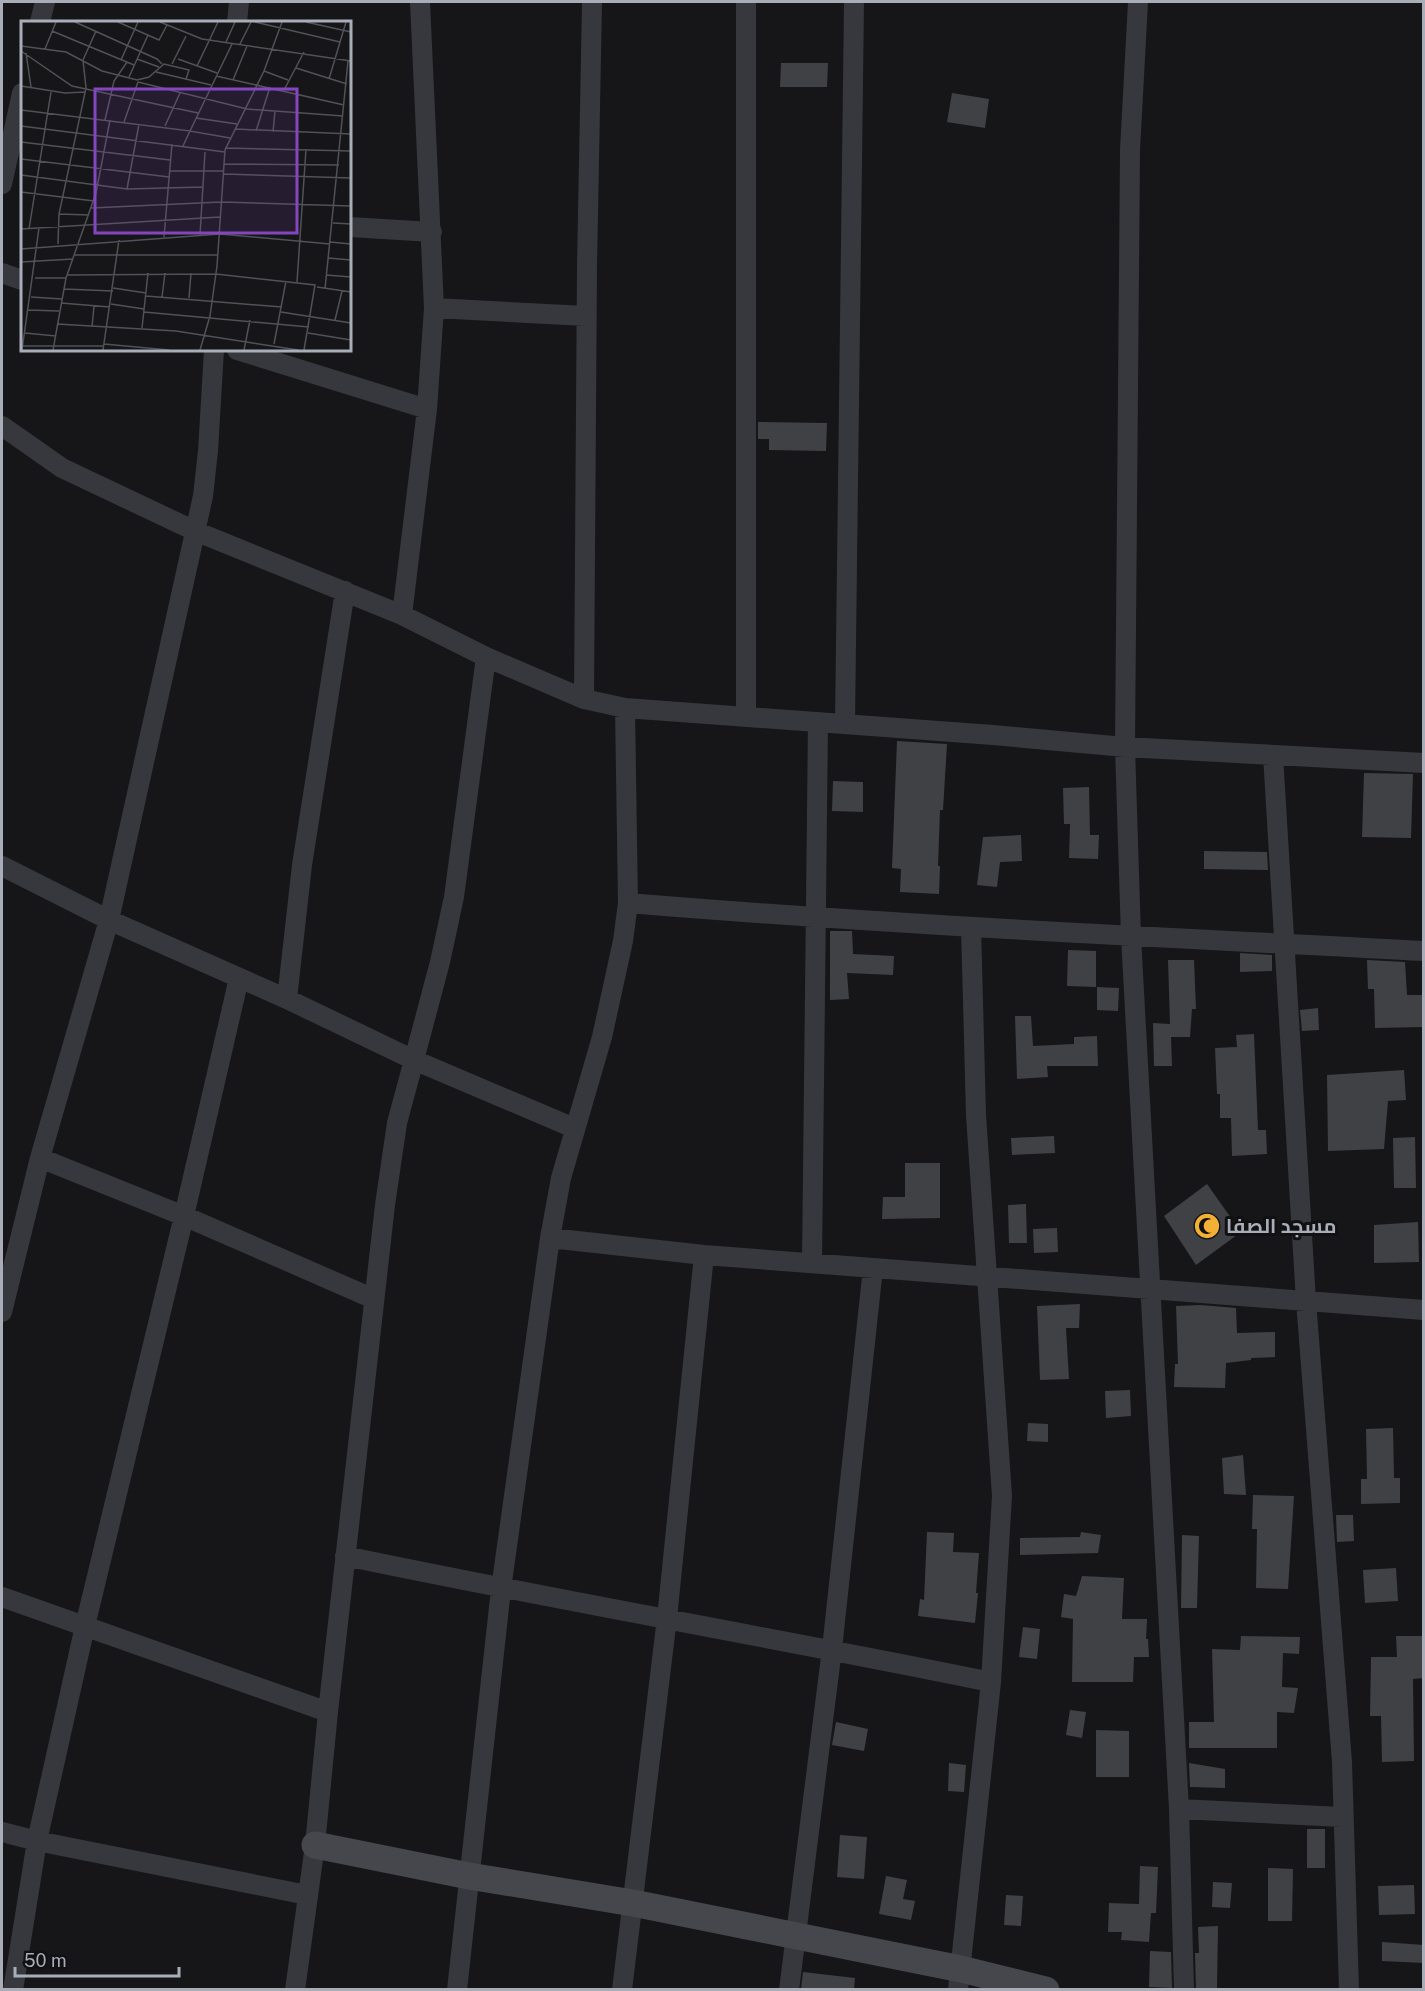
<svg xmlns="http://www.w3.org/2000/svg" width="1425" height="1991" font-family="'Public Sans',Cairo,sans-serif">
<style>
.building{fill:#404145}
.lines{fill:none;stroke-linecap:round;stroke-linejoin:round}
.street{stroke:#37383d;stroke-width:20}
.secondary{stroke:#45474d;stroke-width:27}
.labels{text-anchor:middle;stroke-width:6;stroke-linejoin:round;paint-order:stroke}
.poi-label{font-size:20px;font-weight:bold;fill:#a8adb8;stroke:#111113;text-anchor:start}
.inset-road{fill:none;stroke:#505258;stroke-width:1.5}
.view{fill:#8446be;fill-opacity:0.15;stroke:#8446be;stroke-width:3}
.inset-edge{fill:none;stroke:#a8adb8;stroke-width:3}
</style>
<rect width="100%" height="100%" fill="#161618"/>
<!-- building -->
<path class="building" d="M 781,63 L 828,63 L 827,87 L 780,87 Z
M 952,93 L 989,99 L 985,128 L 947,122 Z
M 758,422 L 827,423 L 826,451 L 769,450 L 769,439 L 758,439 Z
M 897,741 L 947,744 L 943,810 L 940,810 L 938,866 L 940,866 L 939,894 L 900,892 L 901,869 L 892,868 Z
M 1364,773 L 1413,774 L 1411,838 L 1362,837 Z
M 833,781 L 863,782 L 863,812 L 832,811 Z
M 1089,787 L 1090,835 L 1099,835 L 1098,859 L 1069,858 L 1070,824 L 1064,824 L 1063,788 Z
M 1021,835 L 1022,861 L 1000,862 L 997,887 L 977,885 L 983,837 Z
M 1204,851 L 1267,852 L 1268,870 L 1204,869 Z
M 830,931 L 852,931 L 853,954 L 894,956 L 893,975 L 847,973 L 849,999 L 830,1000 Z
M 1068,950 L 1096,951 L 1096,987 L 1067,986 Z
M 1240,953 L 1272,955 L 1272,971 L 1240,972 Z
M 1168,960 L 1194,960 L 1196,1009 L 1192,1009 L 1190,1037 L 1171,1037 L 1172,1066 L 1154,1066 L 1153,1023 L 1170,1024 Z
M 1367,960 L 1405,962 L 1407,995 L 1424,995 L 1424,1027 L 1375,1028 L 1374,989 L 1368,989 Z
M 1097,987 L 1119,988 L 1118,1011 L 1097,1010 Z
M 1318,1008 L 1319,1030 L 1302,1031 L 1300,1010 Z
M 1015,1016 L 1031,1016 L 1033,1046 L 1074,1044 L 1074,1037 L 1097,1036 L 1098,1066 L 1047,1066 L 1048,1077 L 1017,1079 Z
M 1254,1034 L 1258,1130 L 1266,1130 L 1267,1154 L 1232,1156 L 1231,1118 L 1220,1118 L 1220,1094 L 1217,1094 L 1215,1048 L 1237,1047 L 1236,1035 Z
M 1404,1070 L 1406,1100 L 1388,1101 L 1384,1149 L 1328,1151 L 1327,1075 Z
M 1054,1136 L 1055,1153 L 1012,1155 L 1011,1138 Z
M 1415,1137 L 1416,1188 L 1394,1188 L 1393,1138 Z
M 905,1163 L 940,1163 L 940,1218 L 882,1219 L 883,1197 L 905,1197 Z
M 1207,1184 L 1241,1232 L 1196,1265 L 1164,1216 Z
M 1026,1204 L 1027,1243 L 1009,1243 L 1008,1205 Z
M 1418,1222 L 1419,1262 L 1374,1263 L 1374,1225 Z
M 1057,1228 L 1058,1252 L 1034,1253 L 1033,1229 Z
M 1080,1304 L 1079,1328 L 1066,1328 L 1069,1379 L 1040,1380 L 1037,1306 Z
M 1201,1305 L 1236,1308 L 1237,1333 L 1275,1332 L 1275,1357 L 1251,1358 L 1251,1360 L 1226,1363 L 1225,1388 L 1174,1387 L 1175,1364 L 1178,1364 L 1176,1306 Z
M 1130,1390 L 1131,1416 L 1106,1418 L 1105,1391 Z
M 1028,1423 L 1048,1424 L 1048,1442 L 1027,1441 Z
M 1393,1428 L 1394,1478 L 1400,1478 L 1400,1503 L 1361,1504 L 1361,1479 L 1367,1479 L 1366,1429 Z
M 1243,1455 L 1246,1495 L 1224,1494 L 1222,1458 Z
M 1253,1495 L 1294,1496 L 1288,1589 L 1256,1588 L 1257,1529 L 1252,1529 Z
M 1336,1515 L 1353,1515 L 1354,1541 L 1337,1542 Z
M 927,1532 L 954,1533 L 953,1552 L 979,1553 L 976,1593 L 978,1593 L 975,1623 L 918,1616 L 920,1599 L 924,1600 Z
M 1081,1532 L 1101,1535 L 1098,1553 L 1020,1555 L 1020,1538 L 1080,1537 Z
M 1182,1535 L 1199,1536 L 1197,1608 L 1181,1608 Z
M 1396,1568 L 1398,1601 L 1365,1603 L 1363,1570 Z
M 1082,1576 L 1124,1578 L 1122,1619 L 1147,1619 L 1146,1639 L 1148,1639 L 1149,1657 L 1134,1657 L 1133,1682 L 1072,1682 L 1073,1619 L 1061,1617 L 1064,1594 L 1076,1596 Z
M 1023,1627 L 1040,1629 L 1037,1659 L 1019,1657 Z
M 1241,1636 L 1300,1637 L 1299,1654 L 1283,1653 L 1282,1687 L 1298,1688 L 1294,1713 L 1277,1712 L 1277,1748 L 1189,1748 L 1189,1722 L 1214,1722 L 1212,1649 L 1240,1650 Z
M 1396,1636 L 1424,1636 L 1424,1678 L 1413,1679 L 1414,1761 L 1382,1762 L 1381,1716 L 1370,1716 L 1371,1657 L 1397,1657 Z
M 1070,1710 L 1086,1712 L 1082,1738 L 1066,1735 Z
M 836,1722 L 868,1729 L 864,1751 L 832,1745 Z
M 1096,1730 L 1129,1731 L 1129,1777 L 1096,1777 Z
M 949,1763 L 966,1765 L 964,1792 L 948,1791 Z
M 1189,1763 L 1225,1769 L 1225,1788 L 1190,1787 Z
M 1307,1829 L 1325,1829 L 1325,1868 L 1307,1868 Z
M 840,1835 L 867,1837 L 864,1879 L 837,1877 Z
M 1140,1866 L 1158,1867 L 1156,1913 L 1151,1913 L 1149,1942 L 1121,1940 L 1122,1932 L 1108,1932 L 1109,1903 L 1139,1904 Z
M 1268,1868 L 1293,1869 L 1292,1921 L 1268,1921 Z
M 886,1876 L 907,1880 L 903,1899 L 915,1901 L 911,1920 L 879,1914 Z
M 1213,1882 L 1232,1883 L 1230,1908 L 1212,1907 Z
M 1414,1885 L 1415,1914 L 1379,1915 L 1378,1886 Z
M 1006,1895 L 1023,1896 L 1021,1926 L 1004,1925 Z
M 1218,1926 L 1217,1989 L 1196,1989 L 1195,1953 L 1199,1953 L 1198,1927 Z
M 1382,1942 L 1424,1945 L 1424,1963 L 1382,1961 Z
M 1150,1951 L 1171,1952 L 1172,1988 L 1149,1987 Z
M 803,1972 L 855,1978 L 854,1989 L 801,1989 Z"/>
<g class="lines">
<!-- street -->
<path class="street" d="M 1138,2 L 1130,150 L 1125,747 L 1131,937 L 1179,1809 L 1184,1990
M 40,22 L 45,2
M 237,22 L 239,2
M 2,184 L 22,93
M 350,227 L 432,232
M 2,273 L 22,280
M 434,308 L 586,316
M 237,350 L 427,409
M 2,426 L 62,468 L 195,531 L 402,615 L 486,657 L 584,699 L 625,708 L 993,735 L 1125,747 L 1424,763
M 402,615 L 427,409 L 434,308 L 420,2
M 486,657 L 454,897 L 440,962 L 414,1060 L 574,1128
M 584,699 L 587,266 L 592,2
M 746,716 L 746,2
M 845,724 L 854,2
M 1273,755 L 1306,1301 L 1342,1762 L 1349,1990
M 2,866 L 109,920 L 287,999 L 414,1060 L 397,1123 L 385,1205 L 328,1712 L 315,1845 L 295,1990
M 628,903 C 893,925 1158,937 1424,951
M 287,999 L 302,865 L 345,591
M 40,1158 L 184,1216 L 374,1299
M 550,1238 L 704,1255 L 1424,1310
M 812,1263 L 818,722
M 2,1312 L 40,1158 L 109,920 L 203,496 L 208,451 L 214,350
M 345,1556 C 560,1601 776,1638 991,1682
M 2,1597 L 328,1712
M 1179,1809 L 1342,1817
M 2,1832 L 37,1841 L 307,1895
M 13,1990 L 37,1841 L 85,1626 L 184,1216 L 239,978
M 457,1990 L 501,1589 L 550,1238 L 561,1178 L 602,1037 L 623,941 L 628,903 L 625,708
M 622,1990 L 667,1618 L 704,1255
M 789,1990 L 832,1649 L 873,1268
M 958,1990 L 991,1682 L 1002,1496 L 976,1115 L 971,927"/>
<!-- secondary -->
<path class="secondary" d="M 315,1845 L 469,1876 L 633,1903 L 961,1969 L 1046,1990"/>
</g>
<!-- icons -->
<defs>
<g id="mosque-disc" transform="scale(1.35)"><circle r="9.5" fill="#f2b134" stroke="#111113"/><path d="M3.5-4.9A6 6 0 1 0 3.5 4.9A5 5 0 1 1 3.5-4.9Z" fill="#111"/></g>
</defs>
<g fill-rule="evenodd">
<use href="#mosque-disc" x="1207" y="1226"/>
</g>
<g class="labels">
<!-- poi labels -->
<g class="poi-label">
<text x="1226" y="1233">مسجد الصفا</text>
</g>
</g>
<!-- overview -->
<g transform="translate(21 21)">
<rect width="330" height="330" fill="#161618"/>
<path class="inset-road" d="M 54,1 L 136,38 L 141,43M 97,1 L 138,19 L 146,4M 139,1 L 181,18 L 330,40M 234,1 L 319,21M 285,1 L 330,11M 31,10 L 113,44M 205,21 L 214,1M 219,23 L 230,1M 0,25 L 45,31 L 81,50 L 116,59 L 128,56 L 143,43 L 168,49 L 165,58M 24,28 L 35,1M 0,30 L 51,65 L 177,92M 5,32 L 10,66M 116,38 L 138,46M 157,38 L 196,52M 100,39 L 117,1M 151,43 L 165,15M 176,45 L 197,1M 275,47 L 326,63M 243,50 L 267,59M 135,51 L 190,64M 195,55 L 323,84M 108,56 L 127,14M 308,58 L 325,1M 212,59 L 226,25M 117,61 L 226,88 L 322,95M 0,65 L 44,72 L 64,71M 263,69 L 283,31M 0,89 L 169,110 L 211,23M 175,97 L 216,103M 84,99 L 93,60 L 106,41M 103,101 L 117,61M 0,105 L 204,131M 144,105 L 159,72M 214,108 L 330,113M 235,110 L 249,66M 252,111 L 254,90M 0,121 L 149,139M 162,125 L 169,110 L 209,117M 205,127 L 330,130M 0,138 L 148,156M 203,143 L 318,144M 148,150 L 203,150M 203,153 L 330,157M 0,154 L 106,168 L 182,166M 106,168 L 118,103M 0,171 L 73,180M 70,187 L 200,181 L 330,185M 38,193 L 68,194M 312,202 L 330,203M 0,208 L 199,196M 8,208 L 30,71M 179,214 L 184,131M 143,216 L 151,123M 309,221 L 330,223M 37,223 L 38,193 L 65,67 L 62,39 L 75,10M 0,228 L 199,213 L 309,223M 53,234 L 197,234M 307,237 L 330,239M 0,241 L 52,238M 46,254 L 195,253 L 294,264 L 283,329M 305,254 L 330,256M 14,257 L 45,257M 276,261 L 285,128M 296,266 L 330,271M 92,267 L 125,272M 43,268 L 92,270M 304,268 L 327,40M 125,275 L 261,286M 10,276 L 41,278M 141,276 L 144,252M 168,277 L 170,252M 40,282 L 89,286M 90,283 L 123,288M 7,289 L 38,290M 123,291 L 288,306M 260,291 L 330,302M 314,299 L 321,270M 36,303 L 155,310 L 277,329M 71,306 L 73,285M 121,307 L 127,252M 4,312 L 35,315M 287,312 L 330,319M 83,323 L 148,329M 253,323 L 265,260M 2,325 L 82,325M 1,329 L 18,207M 32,329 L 45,257 L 75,172 L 89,99M 82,329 L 98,219M 179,329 L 189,295 L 196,245 L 204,129 L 243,50 L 261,1M 223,329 L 229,299"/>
<path class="view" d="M 74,68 L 276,68 L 276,212 L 74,212 Z"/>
<rect width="330" height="330" class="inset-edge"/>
</g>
<!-- border -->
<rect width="1425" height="1991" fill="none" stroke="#a8adb8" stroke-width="6"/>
<!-- scale -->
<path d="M15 1967v9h164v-9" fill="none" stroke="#a8adb8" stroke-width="3"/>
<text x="24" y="1967" font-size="18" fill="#a8adb8" stroke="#111113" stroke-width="4.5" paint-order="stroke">50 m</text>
</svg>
